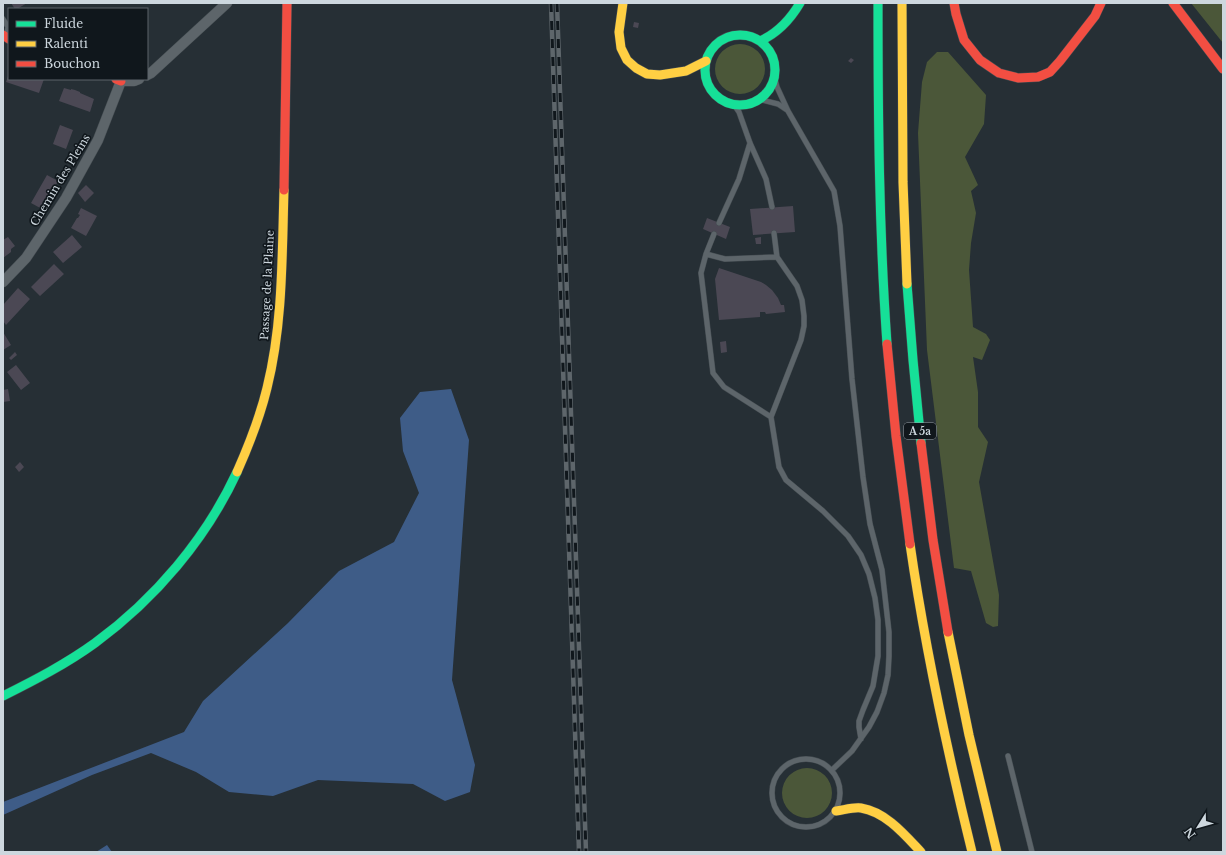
<svg xmlns="http://www.w3.org/2000/svg" width="1226" height="855" font-family="'Libre Baskerville',serif">
<style>
.green{fill:#4b5739}
.water{fill:#3e5c87}
.building{fill:#4b4854}
.lines{fill:none;stroke-linecap:round;stroke-linejoin:round}
.lane-casing{stroke:#454d52;stroke-width:6}
.street-casing{stroke:#454d52;stroke-width:11}
.fast-casing{stroke:#454d52;stroke-width:10}
.slow-casing{stroke:#454d52;stroke-width:10}
.jam-casing{stroke:#454d52;stroke-width:10}
.lane{stroke:#5d656a;stroke-width:5}
.street{stroke:#5d656a;stroke-width:10}
.fast{stroke:#16e098;stroke-width:9}
.slow{stroke:#ffcf43;stroke-width:9}
.jam{stroke:#f24e42;stroke-width:9}
.rail-casing{stroke:#5e666b;stroke-width:4.5}
.rail{stroke:#10171c;stroke-width:3;stroke-dasharray:9;stroke-linecap:butt}
.labels{text-anchor:middle;stroke-width:3.5;stroke-linejoin:round;paint-order:stroke}
.shield{fill:#10171c;stroke:#949da4;stroke-width:1}
.shield-label{font-size:10px;font-weight:bold;fill:#cdd7de}
.street-label{font-size:11px;fill:#cdd7de;stroke:#10171c}
</style>
<rect width="100%" height="100%" fill="#262f35"/>
<!-- green -->
<path class="green" d="M 1191,3 L 1223,3 L 1223,43 Z
M715 69a25 25 0 1 1 50 0a25 25 0 1 1-50 0Z
M 937,52 L 948,52 L 986,95 L 984,124 L 965,157 L 978,185 L 971,191 L 976,213 L 971,243 L 969,270 L 973,327 L 986,334 L 990,340 L 982,360 L 973,357 L 978,392 L 978,427 L 988,442 L 979,482 L 999,595 L 998,626 L 993,627 L 986,623 L 971,571 L 954,568 L 927,350 L 918,133 L 922,82 L 927,62 Z
M782 793a25 25 0 1 1 50 0a25 25 0 1 1-50 0Z"/>
<!-- water -->
<path class="water" d="M 451,389 L 469,440 L 452,680 L 475,765 L 470,792 L 445,801 L 413,784 L 318,780 L 273,796 L 229,792 L 196,772 L 151,753 L 92,775 L 3,815 L 3,802 L 184,732 L 203,701 L 288,623 L 339,571 L 394,542 L 419,493 L 403,451 L 400,418 L 420,392 Z
M 107,845 L 112,852 L 96,852 Z"/>
<!-- building -->
<path class="building" d="M 11,3 L 27,3 L 17,9 L 15,9 Z
M 634,22 L 639,23 L 638,28 L 633,27 Z
M 851,58 L 854,60 L 851,63 L 848,61 Z
M 9,73 L 9,79 L 44,79 L 39,93 L 6,82 Z
M 64,88 L 71,90 L 71,89 L 75,90 L 80,92 L 80,93 L 94,99 L 90,112 L 59,101 Z
M 60,125 L 73,130 L 66,149 L 53,144 Z
M 47,175 L 58,181 L 53,190 L 54,191 L 51,194 L 54,196 L 52,200 L 49,199 L 42,209 L 31,203 Z
M 86,185 L 94,193 L 85,202 L 78,193 Z
M 793,206 L 795,232 L 753,235 L 750,209 Z
M 81,208 L 97,216 L 86,236 L 71,228 L 77,218 L 78,218 L 80,215 L 78,214 Z
M 707,218 L 730,227 L 726,239 L 703,229 Z
M 72,235 L 82,247 L 63,263 L 53,252 Z
M 8,237 L 15,246 L 11,249 L 11,252 L 3,258 L 3,240 Z
M 761,237 L 761,244 L 756,244 L 755,238 Z
M 54,264 L 64,274 L 40,296 L 31,287 Z
M 719,268 L 761,282 L 766,285 L 772,290 L 778,298 L 781,305 L 784,305 L 785,312 L 766,314 L 765,312 L 760,312 L 760,317 L 719,320 L 715,279 Z
M 18,288 L 30,299 L 6,325 L 3,321 L 3,305 Z
M 3,332 L 11,345 L 3,350 Z
M 726,341 L 727,352 L 721,353 L 720,342 Z
M 15,352 L 17,355 L 11,360 L 9,358 Z
M 16,365 L 30,383 L 21,390 L 7,372 Z
M 8,389 L 10,401 L 3,402 L 3,390 Z
M 20,462 L 24,467 L 19,472 L 15,467 Z"/>
<g class="lines">
<!-- lane casing -->
<g class="lane-casing">
<path id="lane" d="M 3,19 L 8,27 L 6,37
M 774,75 L 777,87 L 788,111 L 834,191 L 840,226 L 852,379 L 863,477 L 870,524 L 882,570 L 889,632 L 889,656 L 888,675 L 884,693 L 877,712 L 869,727 L 852,751 L 832,770
M 758,99 L 778,104 L 787,110
M 733,103 L 739,112 L 750,143 L 766,179 L 772,207
M 719,223 L 739,179 L 750,143
M 774,233 L 777,257 L 797,286 L 802,300 L 804,316 L 804,326 L 801,340 L 771,417 L 779,467 L 786,480 L 823,511 L 848,536 L 861,555 L 869,574 L 875,598 L 878,620 L 878,656 L 873,686 L 863,710 L 859,721 L 859,727 L 861,739
M 714,234 L 706,254 L 701,273 L 713,373 L 724,387 L 771,417
M 706,254 L 725,259 L 777,257
M 1008,756 L 1032,852
M772 793a34 34 0 1 1 68 0a34 34 0 1 1-68 0Z"/>
</g>
<!-- street casing -->
<g class="street-casing">
<path id="street" d="M 147,75 L 151,73 L 227,3
M 3,282 L 26,258 L 66,198 L 98,140 L 121,81 L 134,81 L 139,79"/>
</g>
<!-- fast casing -->
<g class="fast-casing">
<path id="fast" d="M 878,3 C 878,117 879,230 887,344
M705 70a35 35 0 1 1 70 0a35 35 0 1 1-70 0Z
M 760,41 C 778,33 790,20 800,3
M 907,284 L 913,360 L 921,443
M 3,696 C 35,680 66,664 95,643 C 155,599 206,539 237,472"/>
</g>
<!-- slow casing -->
<g class="slow-casing">
<path id="slow" d="M 623,3 L 619,32 L 621,48 L 627,60 L 636,68 L 647,74 L 660,75 L 686,71 L 706,61
M 902,3 L 903,182 L 907,284
M 237,472 C 249,445 260,417 267,388 C 283,324 282,256 284,190
M 910,544 C 925,648 947,750 972,852
M 948,632 L 969,735 L 997,852
M 836,811 C 844,810 853,807 861,808 C 886,812 905,835 921,852"/>
</g>
<!-- jam casing -->
<g class="jam-casing">
<path id="jam" d="M 954,3 L 956,14 L 964,40 L 980,60 L 999,73 L 1018,78 L 1038,77 L 1050,72 L 1060,61 L 1095,16 L 1101,3
M 1173,3 L 1223,69
M 3,35 L 9,39
M 116,79 L 121,81
M 284,190 L 287,3
M 887,344 L 896,436 L 910,544
M 921,443 L 933,540 L 948,632"/>
</g>
<!-- lane -->
<use href="#lane" class="lane"/>
<!-- street -->
<use href="#street" class="street"/>
<!-- fast -->
<use href="#fast" class="fast"/>
<!-- slow -->
<use href="#slow" class="slow"/>
<!-- jam -->
<use href="#jam" class="jam"/>
<!-- rail casing -->
<g class="rail-casing">
<path id="rail" d="M 551,3 L 579,852
M 557,3 L 586,852"/>
</g>
<!-- rail -->
<use href="#rail" class="rail"/>
</g>
<g class="labels">
<!-- shield labels -->
<rect class="shield" x="904" y="423" width="32" height="16" rx="3"/>
<g class="shield-label">
<text x="920" y="435">A 5a</text>
</g>
<!-- street labels -->
<g class="street-label">
<text transform="translate(60 180) rotate(-59)" y="4">Chemin des Pleins</text>
<text transform="translate(267 285) rotate(-87)" y="4">Passage de la Plaine</text>
</g>
</g>
<!-- border -->
<rect width="1226" height="855" fill="none" stroke="#cdd7de" stroke-width="8"/>
<!-- legend -->
<rect x="8" y="8" width="140" height="72" fill="#10171c" stroke="#5c646a"/>
<rect x="16" y="21" width="20" height="6" fill="#16e098" stroke="#5c646a"/>
<text x="44" y="28" font-size="12" fill="#cdd7de">Fluide</text>
<rect x="16" y="41" width="20" height="6" fill="#ffcf43" stroke="#5c646a"/>
<text x="44" y="48" font-size="12" fill="#cdd7de">Ralenti</text>
<rect x="16" y="61" width="20" height="6" fill="#f24e42" stroke="#5c646a"/>
<text x="44" y="68" font-size="12" fill="#cdd7de">Bouchon</text>
<!-- north arrow -->
<g transform="translate(1198 827) rotate(233)" stroke="#10171c" stroke-width="3" paint-order="stroke">
<path d="M0-3L7 15L0 10L-7 15Z" fill="#cdd7de"/>
<text y="-6" font-size="11" font-weight="bold" text-anchor="middle" fill="#cdd7de">N</text>
</g>
</svg>
